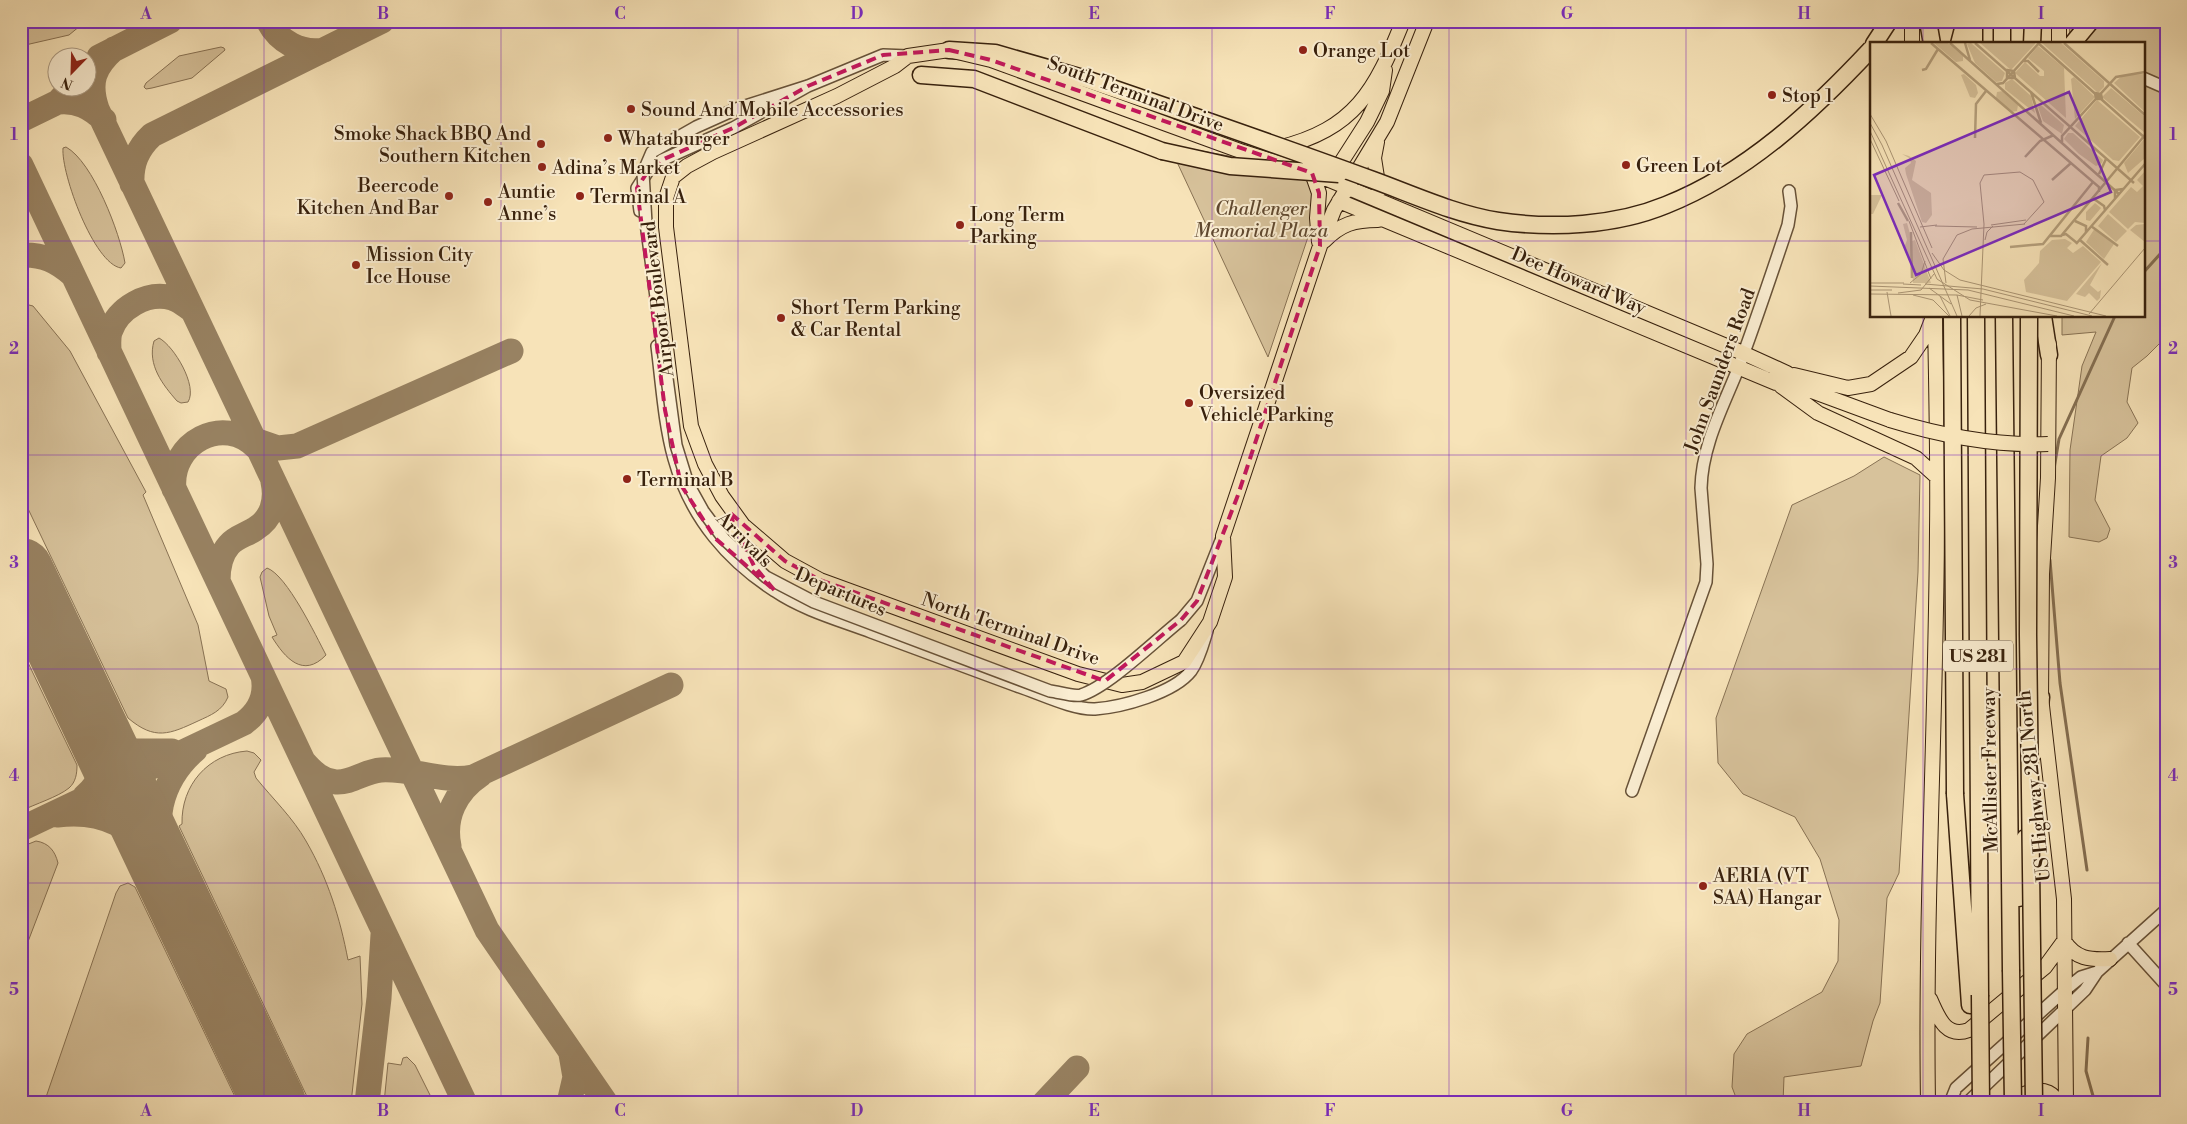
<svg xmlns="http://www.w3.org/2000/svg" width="2187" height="1124" font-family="'Libre Bodoni',serif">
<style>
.green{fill:#d7c29b;stroke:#887254}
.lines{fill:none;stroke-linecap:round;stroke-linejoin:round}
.stream{stroke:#846e51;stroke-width:3}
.taxiway{stroke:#988262;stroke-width:25}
.runway{stroke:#988262;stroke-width:64}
.minor-casing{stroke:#685238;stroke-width:14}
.major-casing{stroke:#38210d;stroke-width:16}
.highway-casing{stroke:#38210d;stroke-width:19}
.minor{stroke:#faedd1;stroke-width:11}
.major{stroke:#f7e3b8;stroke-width:14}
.highway{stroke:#f7e3b8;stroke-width:16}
.minor-bridge-casing{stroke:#685238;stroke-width:14;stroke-linecap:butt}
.major-bridge-casing{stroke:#38210d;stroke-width:16;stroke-linecap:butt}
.highway-bridge-casing{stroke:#38210d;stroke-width:19;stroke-linecap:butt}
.minor-bridge{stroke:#faedd1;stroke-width:11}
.major-bridge{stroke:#f7e3b8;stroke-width:14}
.highway-bridge{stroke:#f7e3b8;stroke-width:16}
.marked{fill:none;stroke:#c2185b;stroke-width:4;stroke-dasharray:10 6;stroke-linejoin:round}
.grid{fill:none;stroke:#7b2cbf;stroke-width:1;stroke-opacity:0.55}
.poi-dot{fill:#8f2418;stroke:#faedd1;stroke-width:2}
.labels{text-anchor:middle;stroke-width:4;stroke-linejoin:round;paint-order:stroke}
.shield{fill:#faedd1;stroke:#725e48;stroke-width:1}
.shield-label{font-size:18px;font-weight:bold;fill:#38210d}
.poi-label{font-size:19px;fill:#38210d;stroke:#faedd1;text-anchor:start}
.street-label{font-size:19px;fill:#38210d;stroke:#faedd1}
.park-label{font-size:19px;font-style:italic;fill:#604930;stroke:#faedd1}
.inset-river{fill:none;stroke:#b6a17e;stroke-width:2.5}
.inset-road{fill:none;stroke:#ab9574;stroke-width:1}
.view{fill:#7b2cbf;fill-opacity:0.15;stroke:#7b2cbf;stroke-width:2.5}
.inset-edge{fill:none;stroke:#38210d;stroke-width:2.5}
.neatline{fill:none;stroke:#7b2cbf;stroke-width:2}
.grid-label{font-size:16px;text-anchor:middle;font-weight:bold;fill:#7b2cbf}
</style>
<rect width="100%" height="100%" fill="#f7e3b8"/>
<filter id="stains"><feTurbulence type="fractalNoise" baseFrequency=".004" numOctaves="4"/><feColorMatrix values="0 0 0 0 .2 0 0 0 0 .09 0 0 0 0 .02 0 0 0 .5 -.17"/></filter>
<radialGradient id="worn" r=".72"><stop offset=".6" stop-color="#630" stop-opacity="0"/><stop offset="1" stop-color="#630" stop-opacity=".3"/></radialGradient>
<!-- green -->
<path class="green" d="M 21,21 L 86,21 L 69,35 L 21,46 Z
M 2070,21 L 2166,21 L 2166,337 L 2147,356 L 2132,368 L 2127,402 L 2138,423 L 2127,438 L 2101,456 L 2095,500 L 2110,529 L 2107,538 L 2099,542 L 2069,537 L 2070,450 L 2082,366 L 2096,332 L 2062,335 L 2062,316 L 2143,316 L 2143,44 L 2069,44 Z
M 221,47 L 224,48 L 225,50 L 192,78 L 152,88 L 146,89 L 144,87 L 146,83 L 179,56 Z
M 1169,145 L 1229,156 L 1306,179 L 1317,200 L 1313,222 L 1268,357 Z
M 66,147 C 93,162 120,233 125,263 L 121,268 C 94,264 61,174 63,148 Z
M 25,304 L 33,306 L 70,351 L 146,492 L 143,495 L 198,625 L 209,681 L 226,689 L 228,697 C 222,711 211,715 198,721 C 170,734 155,741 128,718 L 21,494 L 21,305 Z
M 159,338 C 174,346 198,386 188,402 L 181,403 L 177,401 C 163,385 147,365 154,341 Z
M 1884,457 L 1920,475 L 1918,572 L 1899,873 L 1887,898 L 1880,1003 L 1873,1021 L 1861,1066 L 1784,1077 L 1783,1103 L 1738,1103 L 1732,1087 L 1734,1054 L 1747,1034 L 1822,992 L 1838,961 L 1839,920 L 1820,859 L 1795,817 L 1743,794 L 1718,763 L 1716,718 L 1792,505 L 1854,476 Z
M 267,568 C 287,575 316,636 326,655 C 303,679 285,658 272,637 L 277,635 L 269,616 L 260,577 L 262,572 Z
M 21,648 L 77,765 C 77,773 76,782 69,788 C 58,797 35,804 21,811 Z
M 247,751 L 254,753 L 261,760 L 254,772 L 256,778 C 273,799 293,818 306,841 C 328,879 340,918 348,960 L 360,956 L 362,1004 L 351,1103 L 310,1103 L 179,826 L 182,824 C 181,785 208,754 247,751 Z
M 36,841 C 49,843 55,851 58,863 L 21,960 L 21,847 Z
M 128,883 L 135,887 L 238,1103 L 44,1103 L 116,893 L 120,886 Z
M 407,1057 L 415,1065 L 434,1103 L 384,1103 L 388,1063 L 401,1065 L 403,1058 Z"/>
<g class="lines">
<!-- stream -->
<path class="stream" d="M 2143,273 L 2161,253 L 2166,241
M 2054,469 L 2059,439 L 2115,316
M 2050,560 L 2060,683 L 2087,870
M 2088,1038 L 2086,1071 L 2095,1103"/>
<!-- taxiway -->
<path class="taxiway" d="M 268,21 C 279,42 301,54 324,50
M 114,49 C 94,67 88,82 97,109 L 487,930 L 606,1103
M 99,57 L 170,21
M 58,102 C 77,100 90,107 104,120
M 21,120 L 58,102 L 69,90
M 21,165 L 465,1103
M 132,184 C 131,164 137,149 152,135 L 382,21
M 21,255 C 43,254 57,261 73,275
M 109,352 C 109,345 108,338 110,332 C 118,308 147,291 172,298 C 180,300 186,306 192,310
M 246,437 L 278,448 L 297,446 L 511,351
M 174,489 C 169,443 224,413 257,448
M 218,581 C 218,569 220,555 229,545 C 236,537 246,535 255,529 C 272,519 277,500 273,482
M 101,738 L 125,751 L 172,751
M 304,762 C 313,772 322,781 336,782 C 352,783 365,771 381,770 C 412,768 442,783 473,777 L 671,685
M 85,796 C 105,779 106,762 101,738
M 57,815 C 105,809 133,827 160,865
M 21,829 L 244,723 C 260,711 267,695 263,676
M 449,846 C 443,817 456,791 480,775
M 163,869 C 153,824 158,782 195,750
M 367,1103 L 379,998 L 383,935
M 569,1103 L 575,1077 L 571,1054
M 1044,1103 L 1077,1068"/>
<!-- runway -->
<path class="runway" d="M 21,570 L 274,1103"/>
<!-- minor casing -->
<g class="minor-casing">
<path id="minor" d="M 2143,78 L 2166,88
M 643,173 L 652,152 L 696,127 L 736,109 L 808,86 L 883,55 L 908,56
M 640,211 L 637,188 L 648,171 L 662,160 L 733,128 L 808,86
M 657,346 C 666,419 666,477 714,537 C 730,557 753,577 775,591 C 803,610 839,620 871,632 C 920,650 968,668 1017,686 C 1039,693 1073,710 1095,709 C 1122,707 1174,693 1191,671 C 1199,660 1203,644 1207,631
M 743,525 L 744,547 L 754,566
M 1181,620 L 1197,601 L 1222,538
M 1632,791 L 1706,582 L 1707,564 L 1701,488 C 1702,445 1723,407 1738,369 C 1756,321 1772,273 1788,225 L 1791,206 L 1789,191
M 2128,943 L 2166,985
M 1950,1103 L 1956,1088 L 2065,990 L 2081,977 L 2097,972
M 1967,1103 L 2085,990 L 2097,972 L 2166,910"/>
</g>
<!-- major casing -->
<g class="major-casing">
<path id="major" d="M 1912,21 L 1912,44
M 2059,44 L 2059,21
M 1377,142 L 1374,158 L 1379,190
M 1278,148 C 1355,129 1375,91 1403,21
M 1288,166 L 1243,152 L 991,60 L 949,50 L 908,56 L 895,66 L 837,96 L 713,152 L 687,166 L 673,177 L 666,198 L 666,227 L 691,426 L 705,464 L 722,496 L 743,525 L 785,561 L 820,580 L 1078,674 L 1122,685 L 1142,682 L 1184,662 L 1210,622 L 1225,577 L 1223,536 L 1320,246 L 1334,210 L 1387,122 L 1427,21
M 1312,173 L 1319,193 L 1317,218 L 1319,242
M 1333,175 L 1367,122 L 1382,91 L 1385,70
M 1320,176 L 1743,353 L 1787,373 L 1806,389
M 1339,201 L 1776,383 L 1806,389 L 1890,420
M 1324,241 C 1341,224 1354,220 1378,220
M 2049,344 L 2048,478 L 2042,574 L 2041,697 L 2064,899 L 2066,1103
M 1794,375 L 1848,388 L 1871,384 L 1911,357 L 1926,335 L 1933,317
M 1781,386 L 1818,413 L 1916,458 L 1937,477
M 1930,999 C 1938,1016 1945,1039 1969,1030 L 2045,967 L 2064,941 C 2076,959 2089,960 2110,959
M 1928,1103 C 1925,912 1936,721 1937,530 C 1938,459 1936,387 1935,316
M 2011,1103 C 2024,1091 2048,1082 2058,1103"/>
</g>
<!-- highway casing -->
<g class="highway-casing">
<path id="highway" d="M 1928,21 L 1932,44
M 1974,21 L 1974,44
M 1874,44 L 1889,21
M 1959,44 L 1965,21
M 2002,44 L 2002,21
M 2032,44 L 2033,21
M 2072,44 L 2091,21
M 949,50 L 995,53 L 1086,79 L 1176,110
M 921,75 L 974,79 L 1162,151
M 1976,316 L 1980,995
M 2004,316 L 2011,970
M 2043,316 L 2049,355
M 2035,752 L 2041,697
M 1955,794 L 1970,1005
M 2019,898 L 2025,838"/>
</g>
<!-- minor -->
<use href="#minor" class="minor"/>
<!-- major -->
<use href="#major" class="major"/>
<!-- highway -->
<use href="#highway" class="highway"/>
<!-- minor-bridge casing -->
<g class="minor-bridge-casing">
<path id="minor-bridge" d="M 643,173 L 646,223 L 676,445 L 688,484 L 703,511 L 724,539 L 766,577 L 814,602 L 1050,691 C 1059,692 1073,697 1081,695 C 1108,687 1157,639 1181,620"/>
</g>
<!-- major-bridge casing -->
<g class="major-bridge-casing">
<path id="major-bridge" d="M 1890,420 C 1942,436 1993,446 2048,444"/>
</g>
<!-- highway-bridge casing -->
<g class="highway-bridge-casing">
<path id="highway-bridge" d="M 1176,110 C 1242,133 1308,156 1373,180 C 1414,195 1455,214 1498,221 C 1552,229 1615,226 1666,205 C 1747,173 1813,111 1871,49
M 1162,151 L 1230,166 L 1339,174
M 1952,316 L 1955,794
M 2029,316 L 2028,635 L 2034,1103
M 2011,970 L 2013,1103
M 1980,995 L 1981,1103"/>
</g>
<!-- minor-bridge -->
<use href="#minor-bridge" class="minor-bridge"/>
<!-- major-bridge -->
<use href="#major-bridge" class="major-bridge"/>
<!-- highway-bridge -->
<use href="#highway-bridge" class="highway-bridge"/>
</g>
<!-- marked area -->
<path class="marked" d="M 949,50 L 991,60 L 1312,173 L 1319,193 L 1320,246 L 1238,495 L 1197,601 L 1181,620 L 1105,681 L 820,580 L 785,561 L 728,511 L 754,566 L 775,591 L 715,538 L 681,485 L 665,410 L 637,188 L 648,171 L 662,160 L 733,128 L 808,86 L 883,55 Z"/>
<!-- grid -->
<path class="grid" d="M 264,21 L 264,1103M 501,21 L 501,1103M 738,21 L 738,1103M 975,21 L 975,1103M 1212,21 L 1212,1103M 1449,21 L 1449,1103M 1686,21 L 1686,1103M 1923,21 L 1923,44M 21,241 L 1871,241M 2143,241 L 2166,241M 1923,316 L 1923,1103M 21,455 L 2166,455M 21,669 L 2166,669M 21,883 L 2166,883"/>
<!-- markers -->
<g class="poi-dot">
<circle cx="1303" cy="50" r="5"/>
<circle cx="1772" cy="95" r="5"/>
<circle cx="631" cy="109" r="5"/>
<circle cx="608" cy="138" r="5"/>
<circle cx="541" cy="144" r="5"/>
<circle cx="1626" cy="165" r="5"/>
<circle cx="542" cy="167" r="5"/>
<circle cx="449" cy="196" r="5"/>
<circle cx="580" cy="196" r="5"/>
<circle cx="488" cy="202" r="5"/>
<circle cx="960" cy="225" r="5"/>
<circle cx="356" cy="265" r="5"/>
<circle cx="781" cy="318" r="5"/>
<circle cx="1189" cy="403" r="5"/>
<circle cx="627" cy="479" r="5"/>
<circle cx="1703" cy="886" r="5"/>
</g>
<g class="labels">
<!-- shield labels -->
<rect class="shield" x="1943" y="640.5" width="70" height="31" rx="4"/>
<g class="shield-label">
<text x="1978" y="662">US 281</text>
</g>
<!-- poi labels -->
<g class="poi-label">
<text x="1313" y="57">Orange Lot</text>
<text x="1782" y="102">Stop 1</text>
<text x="641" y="116">Sound And Mobile Accessories</text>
<text x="531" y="140" text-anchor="end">Smoke Shack BBQ And<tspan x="531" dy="22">Southern Kitchen</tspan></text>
<text x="618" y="145">Whataburger</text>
<text x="1636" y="172">Green Lot</text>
<text x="552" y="174">Adina’s Market</text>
<text x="439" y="192" text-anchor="end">Beercode<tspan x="439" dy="22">Kitchen And Bar</tspan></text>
<text x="498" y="198">Auntie<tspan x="498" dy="22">Anne’s</tspan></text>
<text x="590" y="203">Terminal A</text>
<text x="970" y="221">Long Term<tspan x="970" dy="22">Parking</tspan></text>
<text x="366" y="261">Mission City<tspan x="366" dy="22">Ice House</tspan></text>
<text x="791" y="314">Short Term Parking<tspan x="791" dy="22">&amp; Car Rental</tspan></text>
<text x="1199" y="399">Oversized<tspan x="1199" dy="22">Vehicle Parking</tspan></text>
<text x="637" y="486">Terminal B</text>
<text x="1713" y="882">AERIA (VT<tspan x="1713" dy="22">SAA) Hangar</tspan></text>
</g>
<!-- street labels -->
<g class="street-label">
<text transform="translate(1136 93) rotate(20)" y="7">South Terminal Drive</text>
<text transform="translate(1579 280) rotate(23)" y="7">Dee Howard Way</text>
<text transform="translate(657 299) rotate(-97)" y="7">Airport Boulevard</text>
<text transform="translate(1719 370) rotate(-70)" y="7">John Saunders Road</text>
<text transform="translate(745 539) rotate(45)" y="7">Arrivals</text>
<text transform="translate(841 591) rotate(23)" y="7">Departures</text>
<text transform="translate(1011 628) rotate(19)" y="7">North Terminal Drive</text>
<text transform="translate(1989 770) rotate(-91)" y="7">McAllister Freeway</text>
<text transform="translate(2033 786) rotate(-96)" y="7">US Highway 281 North</text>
</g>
<!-- park labels -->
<g class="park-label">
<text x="1261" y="215">Challenger<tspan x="1261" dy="22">Memorial Plaza</tspan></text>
</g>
</g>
<!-- overview -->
<g transform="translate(1870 42)">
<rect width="275" height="275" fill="#f7e3b8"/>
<path d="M 64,1 L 78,1 L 93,14 L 93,19 L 86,20 ZM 101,1 L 135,31 L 132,39 L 126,40 L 105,21 L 97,2 ZM 110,1 L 165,1 L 165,2 L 141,28 ZM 172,1 L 191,1 L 234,39 L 234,45 L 228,51 ZM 168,4 L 194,26 L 196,76 L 145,31 L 155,20 L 170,34 L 174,34 L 174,29 L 158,16 ZM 94,32 L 106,43 L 108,51 L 105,56 L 100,55 L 91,33 ZM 275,32 L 275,70 L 244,41 L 253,33 ZM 204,35 L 225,55 L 205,77 L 201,37 ZM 142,37 L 161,54 L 165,71 L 135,47 L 135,41 ZM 241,46 L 275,75 L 275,91 L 232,55 ZM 133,49 L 148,63 L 147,69 L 141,70 L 126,56 L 127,50 ZM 227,58 L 270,95 L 249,119 L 243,118 L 205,84 ZM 171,63 L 194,83 L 192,92 L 173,79 L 168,65 ZM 198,91 L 203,91 L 233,118 L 232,121 L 226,124 L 209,112 L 194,97 ZM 275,96 L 275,116 L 258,131 L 254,121 ZM 32,112 L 39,114 L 46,119 L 42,138 L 61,151 L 62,173 L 56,181 L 52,180 L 36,132 L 35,126 L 41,121 L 39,116 ZM 275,129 L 275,181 L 265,180 L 258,187 L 239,170 L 261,145 L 267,150 L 273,144 L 267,138 ZM 0,153 L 12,153 L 3,172 L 0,172 ZM 225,161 L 231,166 L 220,179 L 216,178 L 216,170 ZM 238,172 L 257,189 L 246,200 L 228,184 ZM 37,181 L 42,199 L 45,198 L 61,241 L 43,241 L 42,225 L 34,206 L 37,198 L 33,182 ZM 275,182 L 275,200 L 260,188 L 266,183 ZM 225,186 L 244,202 L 234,217 L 216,200 ZM 195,197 L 202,201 L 197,206 L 203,211 L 213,204 L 231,220 L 197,259 L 156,250 L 154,238 L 169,221 L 170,209 L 182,198 ZM 232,221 L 220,243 L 228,250 L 231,248 L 230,256 L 227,259 L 219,251 L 215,255 L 206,252 Z" fill="#d7c29b"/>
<path class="inset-river" d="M 61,1 L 229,145 L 229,150M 80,1 L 249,152M 95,1 L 100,18M 105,1 L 264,141M 168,1 L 275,96M 194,1 L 275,73M 152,19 L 158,19 L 169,30M 52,28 L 56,27 L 68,7M 137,28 L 144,29 L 145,36 L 137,36 ZM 127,42 L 133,41 L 169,1M 161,50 L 171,81M 225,51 L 231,52 L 232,57 L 226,57 ZM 105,96 L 106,62 L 116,49M 192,100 L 192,94 L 246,35 L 275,30M 155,115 L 170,99 L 184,93M 229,132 L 236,117M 182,138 L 201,121M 224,157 L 234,164 L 235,168M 245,157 L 245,148 L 253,147M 28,161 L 38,179M 205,179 L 216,184 L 216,190M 221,184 L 248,204M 41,190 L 42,236M 192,193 L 196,192 L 207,201M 179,194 L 191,194 L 275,93M 210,198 L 238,223M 206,202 L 275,122M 140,205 L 173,202 L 223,140"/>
<path class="inset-road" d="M 0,72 L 16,99 L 62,206M 0,81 L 12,103 L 87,274M 0,89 L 67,237 L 100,258 L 187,274M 0,97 L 29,159M 39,179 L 61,237M 121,183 L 156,178M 65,184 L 107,185M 50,185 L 67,183M 115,198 L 117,190 L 123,184M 62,211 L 74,228 L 90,238 L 236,274M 0,241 L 34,241M 40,241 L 51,232 L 55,219M 76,241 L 73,217 L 87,193 L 102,187 L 155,182M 33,242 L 51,243M 55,242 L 113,247 L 222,274M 0,244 L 98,248 L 204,274M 59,246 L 81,262M 0,248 L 22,248M 17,250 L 21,274M 28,251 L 51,248 L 64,232M 0,252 L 87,253 L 113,258M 43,253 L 63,258 L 79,274M 87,253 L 92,274M 70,254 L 80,274M 219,272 L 275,206M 99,274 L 106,266 L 116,262M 110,274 L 114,182 L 110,141 L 114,133 L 150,130 L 163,138 L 174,160 L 154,182"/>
<path class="view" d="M 199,50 L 241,150 L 46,233 L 4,133 Z"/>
<rect width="275" height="275" class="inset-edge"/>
</g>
<!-- margin -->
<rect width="2187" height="1124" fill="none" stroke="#f7e3b8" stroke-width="55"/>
<!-- north arrow -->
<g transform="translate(72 72) rotate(203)"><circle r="24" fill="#faedd1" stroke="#ac9b83"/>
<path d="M0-4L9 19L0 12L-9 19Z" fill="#8f2418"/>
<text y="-8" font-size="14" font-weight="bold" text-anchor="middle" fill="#38210d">N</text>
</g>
<rect x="28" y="28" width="2132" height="1068" class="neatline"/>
<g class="grid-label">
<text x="146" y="19">A</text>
<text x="383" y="19">B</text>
<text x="620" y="19">C</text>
<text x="857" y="19">D</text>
<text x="1094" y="19">E</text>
<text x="1330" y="19">F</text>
<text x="1567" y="19">G</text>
<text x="1804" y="19">H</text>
<text x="2041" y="19">I</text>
<text x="14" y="140">1</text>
<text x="2173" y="140">1</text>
<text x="14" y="354">2</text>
<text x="2173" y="354">2</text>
<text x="14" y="568">3</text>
<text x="2173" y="568">3</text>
<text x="14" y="781">4</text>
<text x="2173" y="781">4</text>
<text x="14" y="995">5</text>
<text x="2173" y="995">5</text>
<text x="146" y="1116">A</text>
<text x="383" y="1116">B</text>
<text x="620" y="1116">C</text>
<text x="857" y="1116">D</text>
<text x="1094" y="1116">E</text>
<text x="1330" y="1116">F</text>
<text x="1567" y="1116">G</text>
<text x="1804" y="1116">H</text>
<text x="2041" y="1116">I</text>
</g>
<rect width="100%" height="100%" filter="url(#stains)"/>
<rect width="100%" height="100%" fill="url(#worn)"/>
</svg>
